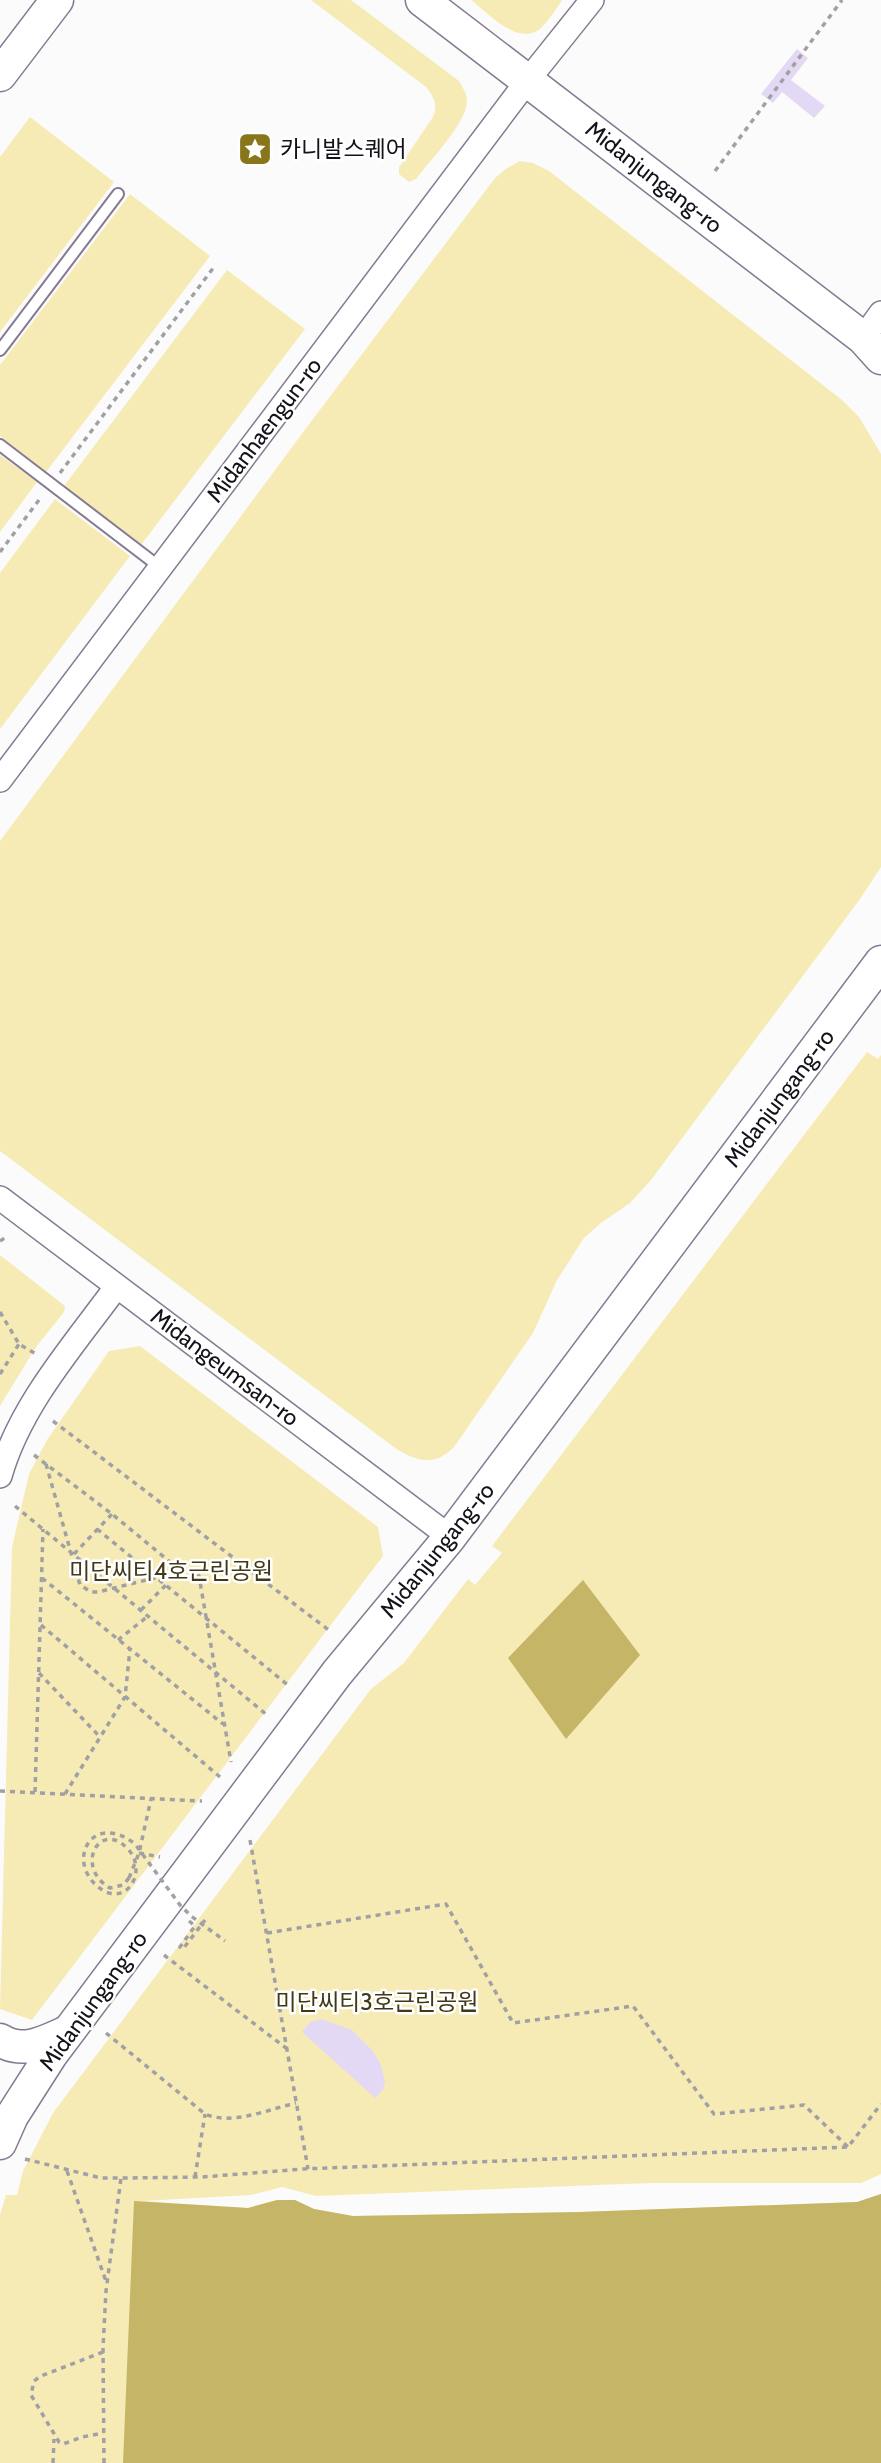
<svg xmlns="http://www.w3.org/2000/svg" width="881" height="2463" font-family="Cabin,'Noto Sans KR',sans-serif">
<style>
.green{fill:#f6ebb4}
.water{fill:#c4b567}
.building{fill:#e4d9f5}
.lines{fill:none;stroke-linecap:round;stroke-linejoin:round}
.lane-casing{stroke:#857a92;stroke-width:14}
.street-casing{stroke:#857a92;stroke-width:26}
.secondary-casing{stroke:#857a92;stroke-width:35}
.path{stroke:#a1a0a4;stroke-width:3.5;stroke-dasharray:5 5;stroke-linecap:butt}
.lane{stroke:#fff;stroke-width:10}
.street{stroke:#fff;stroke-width:23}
.secondary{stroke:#fff;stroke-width:32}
.path-bridge{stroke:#a1a0a4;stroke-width:3.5;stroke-dasharray:5 5;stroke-linecap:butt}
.labels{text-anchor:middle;stroke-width:5;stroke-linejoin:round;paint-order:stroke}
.poi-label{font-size:23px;fill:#14111a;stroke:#fff;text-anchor:start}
.street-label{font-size:23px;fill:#14111a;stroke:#fff}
.park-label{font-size:23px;fill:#403917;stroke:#fff}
</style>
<rect width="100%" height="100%" fill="#fbfbfb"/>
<!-- green -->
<path class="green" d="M 311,0 L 351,0 L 459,81 C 463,88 467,94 467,101 C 467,122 429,162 416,179 L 409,182 L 399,174 L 399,167 L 433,117 C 438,105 434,97 426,87 Z
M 471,0 L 562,0 C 556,9 550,19 542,27 C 520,49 488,13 471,0 Z
M 30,117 L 114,182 L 0,332 L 0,157 Z
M 520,161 L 533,163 L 549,171 L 842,400 L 859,417 L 881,454 L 881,867 L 860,899 L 651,1180 L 630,1203 L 601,1223 L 584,1238 L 557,1280 L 533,1333 L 454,1447 C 434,1467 418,1462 395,1448 L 0,1151 L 0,841 L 307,427 L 495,178 L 507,168 Z
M 130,194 L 210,256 L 46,472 L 0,436 L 0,365 Z
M 227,270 L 305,329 L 141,545 L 64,486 Z
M 0,455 L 37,482 L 0,532 Z
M 55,499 L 130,556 L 0,729 L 0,573 Z
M 867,1052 L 878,1059 L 881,1055 L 881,2174 L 861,2183 L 650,2183 L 316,2196 L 282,2187 L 251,2195 L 143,2201 L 248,2208 L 277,2200 L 295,2200 L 314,2209 L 353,2216 L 580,2212 L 857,2202 L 881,2194 L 881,2463 L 0,2463 L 0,2215 L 6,2195 L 17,2195 L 23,2171 L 53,2113 L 371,1689 L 404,1663 L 468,1579 L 475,1585 L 502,1553 L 492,1546 Z
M 0,1255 L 65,1306 L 64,1312 L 36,1347 L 0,1406 Z
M 140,1346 L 378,1527 L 383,1556 L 32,2020 L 0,2009 L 12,1547 L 29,1474 L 47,1440 L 109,1351 Z"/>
<!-- water -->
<path class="water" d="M 583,1580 L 640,1655 L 566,1739 L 508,1658 Z
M 881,2194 L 881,2463 L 123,2463 L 134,2201 L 248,2208 L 277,2200 L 295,2200 L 314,2209 L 353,2216 L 580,2212 L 857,2202 Z"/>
<!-- building -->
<path class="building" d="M 797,49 L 808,58 L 791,80 L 825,106 L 814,118 L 782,92 L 773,103 L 761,94 Z
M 321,2019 L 352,2030 L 373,2051 L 381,2065 L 385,2082 L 383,2090 L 375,2098 L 302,2032 L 310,2022 Z"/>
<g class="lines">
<!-- lane casing -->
<g class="lane-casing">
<path id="lane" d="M 0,350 L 118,194
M 0,445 L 161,568"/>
</g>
<!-- street casing -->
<g class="street-casing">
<path id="street" d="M 863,338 L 881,313
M 0,780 L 528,80 L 592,0
M 0,1198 L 450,1537
M 0,1476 C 20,1405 74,1345 117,1286"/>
</g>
<!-- secondary casing -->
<g class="secondary-casing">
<path id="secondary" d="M 422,0 L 863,338 L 881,358
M 0,75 L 57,0
M 0,2040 C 23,2055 47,2041 69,2031
M 0,2143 L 12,2116 L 51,2055 L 337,1673 L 450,1537 L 881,962"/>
</g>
<!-- path -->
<path class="path" d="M 715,171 L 842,0
M 60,473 L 214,267
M 0,552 L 42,496
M 0,1241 L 8,1236
M 0,1312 L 19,1344 L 38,1355
M 0,1374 L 19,1344
M 53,1421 L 330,1631
M 34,1455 L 112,1514 L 181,1571
M 46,1464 L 80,1585 L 91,1592 L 98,1592 L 191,1569 L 199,1576 L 231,1762
M 15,1506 L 267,1715
M 97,1529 L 289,1686
M 74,1554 L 112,1514
M 42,1578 L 223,1724
M 141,1610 L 166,1585
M 41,1625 L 220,1777
M 118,1640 L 148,1616
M 39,1673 L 100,1737
M 0,1791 L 202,1801
M 35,1792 L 43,1529
M 65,1794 L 125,1697 L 130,1649
M 250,1840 L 308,2169
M 139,1853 L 160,1857
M 129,1878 L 139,1853 L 151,1799
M 189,1921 L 195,1926 L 180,1947 L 183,1949 L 205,1920
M 267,1933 L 446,1904 L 513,2023 L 633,2006 L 714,2114 L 804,2105 L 848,2147
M 164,1955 L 286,2048
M 106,2033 L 205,2114 C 232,2126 269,2109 296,2103
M 25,2159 L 101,2178 L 125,2178 L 202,2177 L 303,2169 L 848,2147 L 881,2104
M 67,2171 L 107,2284
M 195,2177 L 205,2114
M 103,2352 L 41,2376 L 34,2381 L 31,2395 L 59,2442 L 63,2444 L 82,2437 L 103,2433
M 53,2463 L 54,2439
M 104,2463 L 103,2348 L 106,2291 L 121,2178"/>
<!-- lane -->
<use href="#lane" class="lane"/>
<!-- street -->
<use href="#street" class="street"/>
<!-- secondary -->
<use href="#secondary" class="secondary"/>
<!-- path-bridge -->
<path class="path-bridge" d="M 129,1878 L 123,1885 L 110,1888 C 74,1867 99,1820 127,1848 C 150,1871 125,1911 97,1886 C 66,1859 93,1811 135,1844 L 180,1905 L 191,1916 L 225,1941"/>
</g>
<!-- icons -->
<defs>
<g id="sight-square" transform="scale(1.75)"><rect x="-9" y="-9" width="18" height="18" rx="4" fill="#87761a" stroke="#fff"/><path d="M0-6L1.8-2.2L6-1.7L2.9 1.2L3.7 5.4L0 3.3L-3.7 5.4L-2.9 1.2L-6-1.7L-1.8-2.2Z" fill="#fff"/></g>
</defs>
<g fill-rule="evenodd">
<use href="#sight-square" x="255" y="149"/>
</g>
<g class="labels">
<!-- poi labels -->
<g class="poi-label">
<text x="280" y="157">카니발스퀘어</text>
</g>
<!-- street labels -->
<g class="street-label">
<text transform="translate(654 177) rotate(38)" y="8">Midanjungang-ro</text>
<text transform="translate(264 430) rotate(-53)" y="8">Midanhaengun-ro</text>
<text transform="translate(779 1098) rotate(-53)" y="8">Midanjungang-ro</text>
<text transform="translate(225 1367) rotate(37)" y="8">Midangeumsan-ro</text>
<text transform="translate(437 1550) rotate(-51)" y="8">Midanjungang-ro</text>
<text transform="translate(93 2001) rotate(-54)" y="8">Midanjungang-ro</text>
</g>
<!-- park labels -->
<g class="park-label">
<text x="171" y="1579">미단씨티4호근린공원</text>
<text x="377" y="2010">미단씨티3호근린공원</text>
</g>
</g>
</svg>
